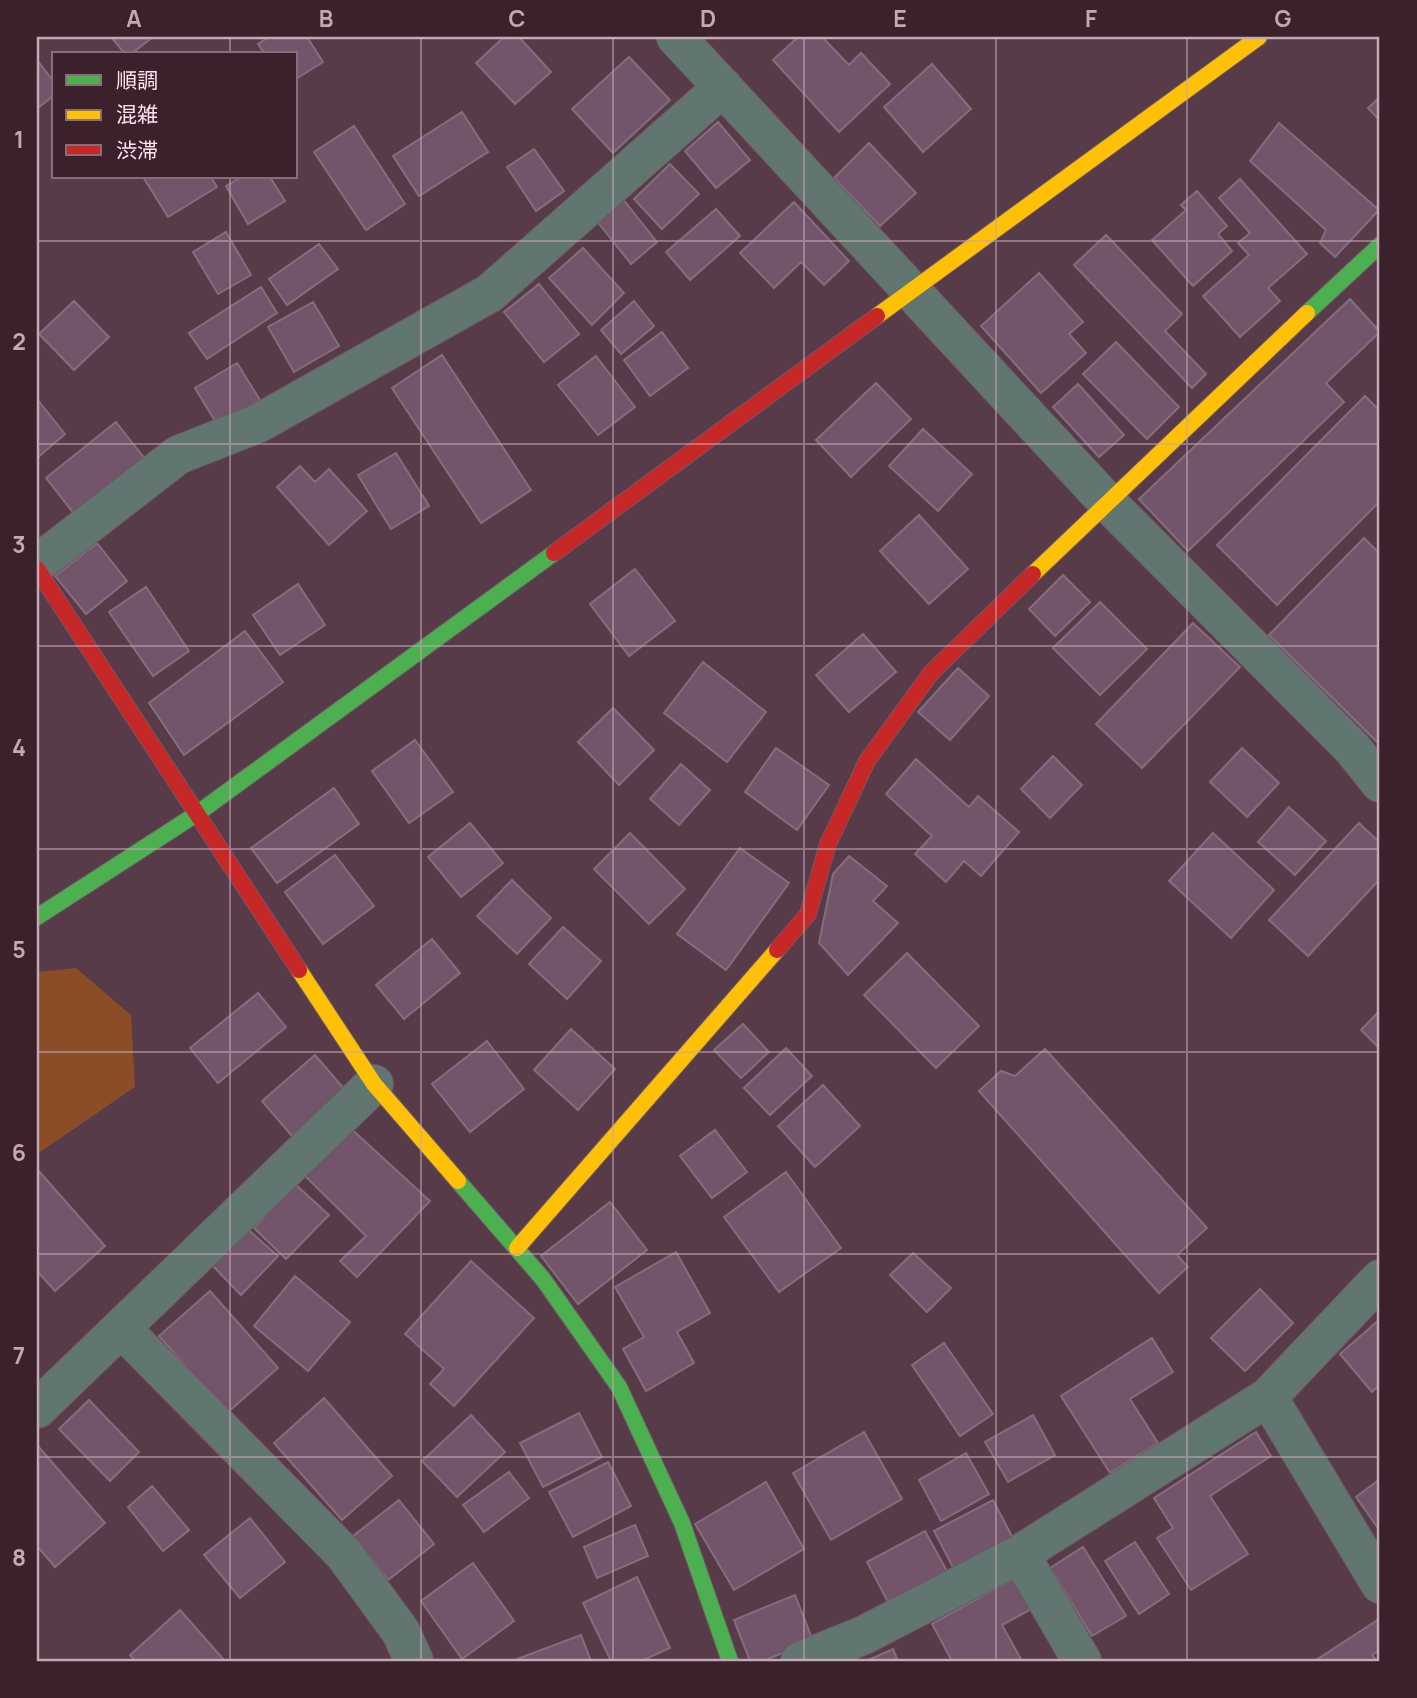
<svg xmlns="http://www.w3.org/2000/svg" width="1417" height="1698" font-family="Manrope,'Noto Sans JP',sans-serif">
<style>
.green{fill:#8a4d28}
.building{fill:#72556a;stroke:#846e7c;stroke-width:2}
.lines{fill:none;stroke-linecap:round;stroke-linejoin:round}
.street-casing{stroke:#6f5863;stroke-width:40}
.fast-casing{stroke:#6f5863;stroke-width:18}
.slow-casing{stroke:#6f5863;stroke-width:18}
.jam-casing{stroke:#6f5863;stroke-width:18}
.street{stroke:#617571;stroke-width:38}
.fast{stroke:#4caf50;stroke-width:16}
.slow{stroke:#ffc107;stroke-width:16}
.jam{stroke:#c62828;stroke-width:16}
.grid{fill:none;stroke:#c4a8b4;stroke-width:2;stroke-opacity:0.55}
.neatline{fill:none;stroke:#c4a8b4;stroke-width:2.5}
.grid-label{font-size:23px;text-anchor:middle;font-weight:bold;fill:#c4a8b4}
</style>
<rect width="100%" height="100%" fill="#573b49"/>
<!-- green -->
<path class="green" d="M 76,968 L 131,1015 L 135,1087 L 37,1154 L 37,972 Z"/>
<!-- building -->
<path class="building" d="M 111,37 L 153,37 L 131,54 L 125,54 Z
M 269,37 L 307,37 L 323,62 L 296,79 L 296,54 L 265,54 L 258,44 Z
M 504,37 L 519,37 L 551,72 L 515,104 L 476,63 Z
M 798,37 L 822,37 L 849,65 L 861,53 L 890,84 L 839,132 L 773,60 Z
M 629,57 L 670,100 L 613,153 L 572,109 Z
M 37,60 L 54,82 L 54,95 L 37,109 Z
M 932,64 L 971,109 L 923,152 L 884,107 Z
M 1380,97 L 1380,121 L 1368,108 Z
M 462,112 L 488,152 L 419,196 L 393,156 Z
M 718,122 L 750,160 L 716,188 L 685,151 Z
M 1279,123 L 1379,210 L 1335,257 L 1320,243 L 1326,230 L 1250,161 Z
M 354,126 L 405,204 L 366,230 L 314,152 Z
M 869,143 L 916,193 L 880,226 L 834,178 Z
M 534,149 L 564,191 L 536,211 L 507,167 Z
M 670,164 L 699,194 L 662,229 L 634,199 Z
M 143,177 L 211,177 L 217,187 L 168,217 Z
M 241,177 L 270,177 L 285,201 L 248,224 L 226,186 Z
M 1240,179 L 1307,254 L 1268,288 L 1280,301 L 1240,337 L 1203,296 L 1249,255 L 1238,243 L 1250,233 L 1219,198 Z
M 1197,191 L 1227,226 L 1218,234 L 1232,251 L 1193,286 L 1152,240 L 1186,210 L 1181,205 Z
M 622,198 L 657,242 L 631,264 L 596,220 Z
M 794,202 L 849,261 L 824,285 L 801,262 L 774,288 L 740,253 Z
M 716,209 L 740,236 L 690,280 L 666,252 Z
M 226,232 L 251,275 L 218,294 L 193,252 Z
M 1106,235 L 1182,314 L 1165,331 L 1206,374 L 1192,388 L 1074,265 Z
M 319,244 L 338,269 L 287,305 L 269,279 Z
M 583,248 L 624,293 L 592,325 L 549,278 Z
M 1039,273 L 1083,322 L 1069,334 L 1086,353 L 1041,393 L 981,326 Z
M 539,284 L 579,334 L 544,362 L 504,312 Z
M 261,287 L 277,313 L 207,359 L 189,333 Z
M 1350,299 L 1380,332 L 1326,383 L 1344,402 L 1188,551 L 1139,499 Z
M 74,301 L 109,337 L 74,370 L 39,334 Z
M 634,301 L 654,326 L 621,354 L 601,330 Z
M 313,302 L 339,346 L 294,372 L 268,327 Z
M 662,332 L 688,368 L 650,396 L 624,360 Z
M 1116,342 L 1179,407 L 1147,439 L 1083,374 Z
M 442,355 L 531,490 L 481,523 L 392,388 Z
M 596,356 L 635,407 L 598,435 L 558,385 Z
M 237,363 L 260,400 L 218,426 L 195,388 Z
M 876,383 L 911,419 L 851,477 L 816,440 Z
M 1078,384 L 1124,435 L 1099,457 L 1053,407 Z
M 1365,396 L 1380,411 L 1380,501 L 1277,605 L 1217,545 Z
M 37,399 L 65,434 L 37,458 Z
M 116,422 L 145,459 L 75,515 L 46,478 Z
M 923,429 L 972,474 L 938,511 L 889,466 Z
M 396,453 L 429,506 L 391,529 L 358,475 Z
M 300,466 L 315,482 L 329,469 L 367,511 L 329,545 L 277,487 Z
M 919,515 L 968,569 L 929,604 L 880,551 Z
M 1364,538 L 1380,554 L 1380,745 L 1269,635 Z
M 97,543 L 127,581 L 86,614 L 55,576 Z
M 635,569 L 675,621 L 629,656 L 590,604 Z
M 1063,575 L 1090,602 L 1055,636 L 1029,609 Z
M 298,584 L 325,625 L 280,655 L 253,615 Z
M 146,587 L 189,651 L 153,676 L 109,612 Z
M 1100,602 L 1147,649 L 1100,695 L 1053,648 Z
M 1193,623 L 1240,667 L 1142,768 L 1096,724 Z
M 245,631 L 283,682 L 184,755 L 149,703 Z
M 863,634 L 896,672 L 849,712 L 816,675 Z
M 703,662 L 766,712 L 727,762 L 664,713 Z
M 958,668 L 989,696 L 950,740 L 918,712 Z
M 613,708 L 654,750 L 619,785 L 578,742 Z
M 415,740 L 453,792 L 409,823 L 372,771 Z
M 776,748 L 829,785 L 797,830 L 745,792 Z
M 1242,748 L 1279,783 L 1247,817 L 1210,782 Z
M 1053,756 L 1082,785 L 1050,818 L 1021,789 Z
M 916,759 L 969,807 L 978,796 L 1019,832 L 981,876 L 964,861 L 946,882 L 915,854 L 932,836 L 886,794 Z
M 681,764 L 710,790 L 679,825 L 650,799 Z
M 334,788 L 359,824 L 277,883 L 251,848 Z
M 1289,807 L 1326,841 L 1295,875 L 1258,842 Z
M 470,823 L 503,863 L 461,897 L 428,857 Z
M 1359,823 L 1380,843 L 1380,879 L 1308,956 L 1269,920 Z
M 630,833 L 685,889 L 649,924 L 594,869 Z
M 1213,833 L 1274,890 L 1231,938 L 1169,881 Z
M 740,848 L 789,883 L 726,970 L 677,934 Z
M 335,855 L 374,906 L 323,944 L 285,892 Z
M 849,856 L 887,886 L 873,901 L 898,923 L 848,975 L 819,943 L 833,874 Z
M 512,880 L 551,918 L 517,954 L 477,916 Z
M 563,927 L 601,961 L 567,999 L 529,964 Z
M 432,939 L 460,973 L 404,1019 L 376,985 Z
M 907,953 L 979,1026 L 936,1068 L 864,995 Z
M 258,993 L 286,1027 L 218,1083 L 190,1048 Z
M 1380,1010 L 1380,1049 L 1361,1030 Z
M 743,1024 L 769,1052 L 741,1078 L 714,1050 Z
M 571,1029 L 615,1069 L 578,1110 L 534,1070 Z
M 487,1041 L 524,1089 L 470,1132 L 432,1084 Z
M 786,1048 L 812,1076 L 770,1115 L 744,1088 Z
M 1045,1049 L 1207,1228 L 1177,1255 L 1188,1267 L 1159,1293 L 979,1091 L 1001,1071 L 1015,1076 Z
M 315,1055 L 345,1090 L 292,1136 L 262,1101 Z
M 823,1085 L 860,1126 L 815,1167 L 778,1126 Z
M 347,1125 L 430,1201 L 357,1277 L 340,1261 L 366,1236 L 300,1171 Z
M 715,1130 L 747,1172 L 712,1198 L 680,1156 Z
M 37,1169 L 105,1246 L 55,1291 L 37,1271 Z
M 786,1172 L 841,1248 L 779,1292 L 724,1217 Z
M 295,1184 L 329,1215 L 286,1259 L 254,1228 Z
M 610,1202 L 647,1250 L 578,1304 L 541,1256 Z
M 244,1226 L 278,1256 L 241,1295 L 209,1262 Z
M 676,1252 L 710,1313 L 677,1332 L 694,1363 L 646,1391 L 623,1349 L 644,1337 L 615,1287 Z
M 913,1253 L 951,1288 L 927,1312 L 890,1275 Z
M 471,1261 L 534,1318 L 454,1406 L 430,1384 L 444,1369 L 405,1334 Z
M 295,1276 L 350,1322 L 308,1371 L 254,1326 Z
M 1260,1289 L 1293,1323 L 1245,1371 L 1211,1338 Z
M 210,1291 L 278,1368 L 227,1413 L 159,1336 Z
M 1380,1319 L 1380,1384 L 1372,1392 L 1340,1354 Z
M 1152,1338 L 1173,1372 L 1130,1399 L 1158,1443 L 1110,1473 L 1061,1396 Z
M 944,1343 L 993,1414 L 960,1436 L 912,1365 Z
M 324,1398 L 392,1476 L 342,1520 L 274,1443 Z
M 89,1400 L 139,1452 L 110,1481 L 59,1429 Z
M 579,1413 L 602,1457 L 543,1487 L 520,1443 Z
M 471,1415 L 505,1452 L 457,1497 L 422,1461 Z
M 1033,1415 L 1055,1455 L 1008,1482 L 985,1442 Z
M 864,1432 L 902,1499 L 831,1540 L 793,1473 Z
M 1256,1432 L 1271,1456 L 1210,1496 L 1248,1554 L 1191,1590 L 1157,1538 L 1173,1528 L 1154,1498 Z
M 37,1445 L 105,1523 L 55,1567 L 37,1546 Z
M 966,1453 L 989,1494 L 941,1521 L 919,1480 Z
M 608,1462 L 631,1506 L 573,1537 L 549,1492 Z
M 509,1472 L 529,1498 L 484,1532 L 463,1505 Z
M 1380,1479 L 1380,1531 L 1356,1497 Z
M 766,1482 L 804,1549 L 734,1590 L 695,1524 Z
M 152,1486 L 189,1530 L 163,1551 L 128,1507 Z
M 399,1500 L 434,1544 L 388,1580 L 353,1536 Z
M 993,1500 L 1016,1544 L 957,1575 L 934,1531 Z
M 250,1518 L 285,1562 L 240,1598 L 204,1555 Z
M 635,1525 L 648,1556 L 597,1578 L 584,1547 Z
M 925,1531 L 949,1575 L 890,1606 L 867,1562 Z
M 1135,1542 L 1169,1594 L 1139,1614 L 1105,1561 Z
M 1083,1547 L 1126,1616 L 1092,1636 L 1050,1568 Z
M 473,1563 L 514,1621 L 462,1659 L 421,1601 Z
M 1020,1575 L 1037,1606 L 1002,1625 L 1022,1661 L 952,1661 L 932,1624 Z
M 637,1577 L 670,1648 L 641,1661 L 611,1661 L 583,1603 Z
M 795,1595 L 813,1641 L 763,1661 L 750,1661 L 734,1620 Z
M 180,1610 L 225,1661 L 135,1661 L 130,1655 Z
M 1379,1619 L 1380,1650 L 1372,1655 L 1377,1661 L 1316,1660 Z
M 581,1635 L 591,1661 L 518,1661 L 517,1659 Z
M 893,1649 L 898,1661 L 866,1661 Z"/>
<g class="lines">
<!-- street casing -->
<g class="street-casing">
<path id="street" d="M 676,37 L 1107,502 L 1352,748 L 1380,783
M 37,564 L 178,455 L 259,423 L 490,293 L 723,87
M 121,1328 L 344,1554 L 401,1632 L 414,1661
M 1268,1397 L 1380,1584
M 37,1409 L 374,1084
M 1020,1554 L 1082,1661
M 800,1661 L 864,1635 L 1020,1554 L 1268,1397 L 1380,1279"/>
</g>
<!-- fast casing -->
<g class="fast-casing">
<path id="fast" d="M 1307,313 L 1380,245
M 37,917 L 198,813 L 554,553
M 458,1181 L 543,1279 L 619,1387 L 682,1523 L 730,1661"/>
</g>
<!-- slow casing -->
<g class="slow-casing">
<path id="slow" d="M 877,316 L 1259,37
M 1033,574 L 1307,313
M 299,970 L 374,1084 L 458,1181
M 517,1248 L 777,950"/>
</g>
<!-- jam casing -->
<g class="jam-casing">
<path id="jam" d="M 554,553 L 877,316
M 37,569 L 299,970
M 777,950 L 808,914 L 828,844 L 867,761 L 931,673 L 1033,574"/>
</g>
<!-- street -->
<use href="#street" class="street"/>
<!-- fast -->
<use href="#fast" class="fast"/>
<!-- slow -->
<use href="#slow" class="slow"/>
<!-- jam -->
<use href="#jam" class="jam"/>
</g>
<!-- grid -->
<path class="grid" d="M 230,37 L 230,54M 421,37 L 421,1661M 613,37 L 613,1661M 804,37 L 804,1661M 996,37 L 996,1661M 1187,37 L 1187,1661M 230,177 L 230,1661M 37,241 L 1380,241M 37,444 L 1380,444M 37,646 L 1380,646M 37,849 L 1380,849M 37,1052 L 1380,1052M 37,1254 L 1380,1254M 37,1457 L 1380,1457"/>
<!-- border -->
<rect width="1417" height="1698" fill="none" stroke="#3a212c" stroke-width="77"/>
<!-- legend -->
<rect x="52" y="52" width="245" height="126" fill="#3a212c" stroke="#886e79" stroke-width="2"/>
<rect x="66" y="75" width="35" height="10" fill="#4caf50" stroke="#886e79" stroke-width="2"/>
<text x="116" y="88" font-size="21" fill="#fee2ed">順調</text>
<rect x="66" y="110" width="35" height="10" fill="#ffc107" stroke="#886e79" stroke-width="2"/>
<text x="116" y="122" font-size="21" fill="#fee2ed">混雑</text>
<rect x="66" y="145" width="35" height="10" fill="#c62828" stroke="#886e79" stroke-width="2"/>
<text x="116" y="158" font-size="21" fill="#fee2ed">渋滞</text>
<rect x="38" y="38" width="1340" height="1622" class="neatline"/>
<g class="grid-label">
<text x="134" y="27">A</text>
<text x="326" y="27">B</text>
<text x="517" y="27">C</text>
<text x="708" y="27">D</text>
<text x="900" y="27">E</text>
<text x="1091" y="27">F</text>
<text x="1283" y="27">G</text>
<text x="19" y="148">1</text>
<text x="19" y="350">2</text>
<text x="19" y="553">3</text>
<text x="19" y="756">4</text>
<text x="19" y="958">5</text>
<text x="19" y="1161">6</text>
<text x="19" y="1364">7</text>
<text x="19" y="1566">8</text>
</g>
</svg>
